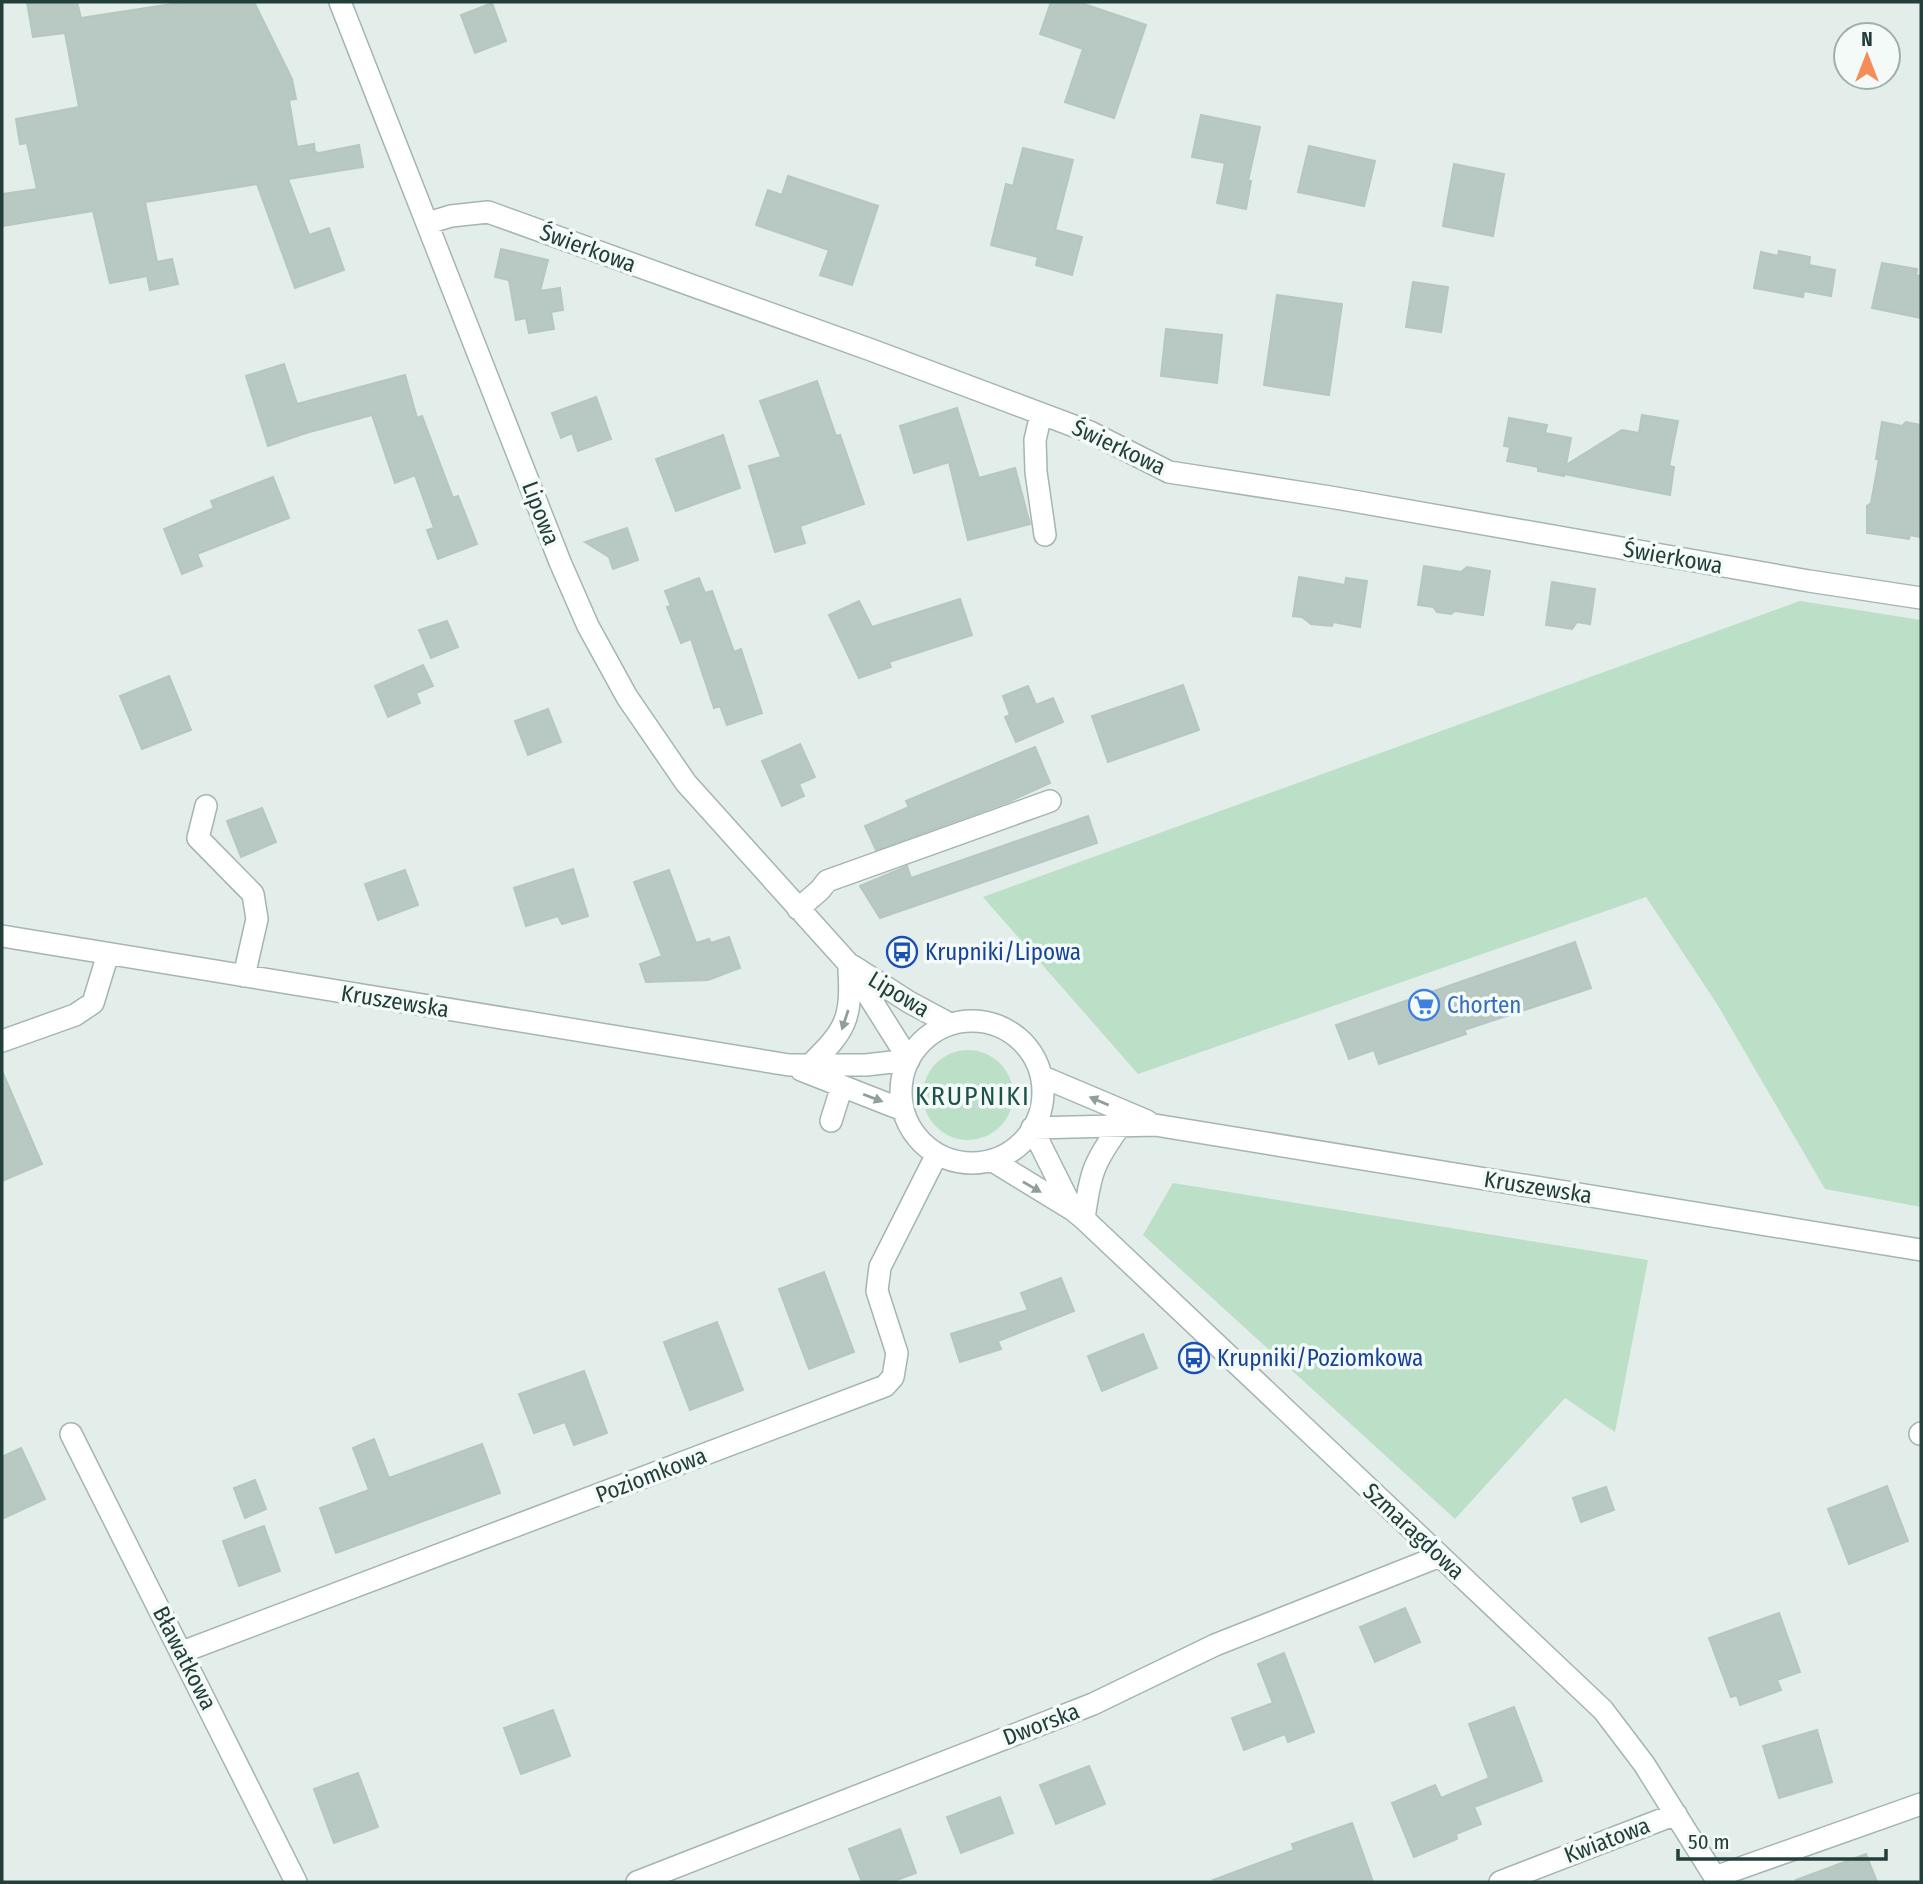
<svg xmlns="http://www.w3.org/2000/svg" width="1923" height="1884" font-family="'Fira Sans Condensed',sans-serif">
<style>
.green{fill:#bcdfc8}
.building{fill:#b8c8c3;stroke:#b5c7c1;stroke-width:2}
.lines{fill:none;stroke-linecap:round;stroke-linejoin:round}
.minor-casing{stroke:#a5b5b2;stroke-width:24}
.minor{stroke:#fff;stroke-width:21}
.oneway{fill:#909f9c}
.labels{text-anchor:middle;stroke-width:7;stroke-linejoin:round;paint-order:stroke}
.street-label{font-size:23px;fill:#223f3a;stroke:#f4faf7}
.transit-label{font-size:23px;fill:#164399;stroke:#f4faf7;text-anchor:start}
.shop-label{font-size:23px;fill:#366cbe;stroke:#f4faf7;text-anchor:start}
.quarter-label{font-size:26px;letter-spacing:2px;fill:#1d524a;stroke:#f4faf7}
</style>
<rect width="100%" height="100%" fill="#e3edea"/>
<!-- green -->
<path class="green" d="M 1800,601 L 1921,620 L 1921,1207 L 1825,1189 L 1717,1004 L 1646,897 L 1138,1074 L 983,897 Z
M923 1095a45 45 0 1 1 90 0a45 45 0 1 1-90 0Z
M 1173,1183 L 1648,1260 L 1615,1432 L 1565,1398 L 1455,1519 L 1143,1235 Z"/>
<!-- building -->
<path class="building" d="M 27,2 L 77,2 L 81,18 L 185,2 L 254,2 L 292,79 L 296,99 L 289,100 L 297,147 L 314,144 L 315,152 L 319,153 L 359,145 L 363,167 L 288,179 L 309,235 L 329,228 L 344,270 L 295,288 L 257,184 L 145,202 L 157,262 L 172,259 L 178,284 L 150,290 L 147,276 L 110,283 L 93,211 L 2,226 L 2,194 L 37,189 L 27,143 L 20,144 L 16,119 L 79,107 L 65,33 L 33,37 Z
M 1051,2 L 1078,2 L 1146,25 L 1114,118 L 1065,102 L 1083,49 L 1040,34 Z
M 492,3 L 506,41 L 475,53 L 461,15 Z
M 1201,115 L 1260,127 L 1248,181 L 1251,181 L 1246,209 L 1217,203 L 1225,163 L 1192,157 Z
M 1309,146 L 1375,161 L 1364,206 L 1298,192 Z
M 1023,148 L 1073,160 L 1055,230 L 1082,237 L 1072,275 L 1036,265 L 1038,257 L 991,245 L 1006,184 L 1013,186 Z
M 1454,164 L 1504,174 L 1493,236 L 1443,226 Z
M 788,176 L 878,206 L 852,285 L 820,275 L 829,250 L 756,225 L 768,190 L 782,195 Z
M 501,249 L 548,260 L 540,291 L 560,288 L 563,310 L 551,312 L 554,329 L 529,333 L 526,318 L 516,320 L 509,280 L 495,277 Z
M 1779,251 L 1810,257 L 1809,265 L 1835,270 L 1831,296 L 1804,291 L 1803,297 L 1754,288 L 1761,252 L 1778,256 Z
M 1882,263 L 1917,269 L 1916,275 L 1921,276 L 1921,318 L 1872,308 Z
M 1413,282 L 1448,287 L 1441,332 L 1406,327 Z
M 1277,295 L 1342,304 L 1329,395 L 1264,385 Z
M 1166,329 L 1222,335 L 1217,383 L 1161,376 Z
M 284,364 L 297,404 L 405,375 L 417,418 L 422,416 L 453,498 L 458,496 L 477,544 L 438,559 L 427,530 L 434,528 L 415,475 L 395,483 L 372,415 L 306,433 L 268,446 L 246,376 Z
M 817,381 L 836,436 L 840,435 L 864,504 L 800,526 L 805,543 L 775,552 L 749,466 L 781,457 L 760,401 Z
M 596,397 L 611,439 L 578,451 L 572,433 L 561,438 L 552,413 Z
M 957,408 L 979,478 L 1015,468 L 1030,524 L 968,540 L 949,462 L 914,473 L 900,426 Z
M 1642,415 L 1678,421 L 1669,466 L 1674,467 L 1670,495 L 1564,474 L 1564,476 L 1538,471 L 1538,467 L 1507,461 L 1510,447 L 1504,446 L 1509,418 L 1547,425 L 1545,433 L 1571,438 L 1566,465 L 1622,430 L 1639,433 Z
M 1882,422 L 1902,426 L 1906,422 L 1921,425 L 1921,537 L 1910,535 L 1909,539 L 1867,533 L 1867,506 L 1871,503 L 1879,459 L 1876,459 Z
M 723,435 L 740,488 L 676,511 L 656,459 Z
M 273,477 L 289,518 L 197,554 L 202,566 L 182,574 L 164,529 L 214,508 L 211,501 Z
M 627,528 L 638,560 L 613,569 L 609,557 L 585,542 Z
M 1424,566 L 1461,572 L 1467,567 L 1490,571 L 1483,615 L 1455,611 L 1451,614 L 1437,612 L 1433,607 L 1418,605 Z
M 1299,577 L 1345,585 L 1346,578 L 1367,581 L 1360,627 L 1333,622 L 1332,626 L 1311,624 L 1302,617 L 1293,616 Z
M 699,578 L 705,593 L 712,591 L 734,652 L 741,649 L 762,713 L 727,725 L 720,706 L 714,708 L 691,639 L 681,643 L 667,607 L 671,606 L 665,591 Z
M 1552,582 L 1595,589 L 1590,624 L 1577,622 L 1572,629 L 1546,625 Z
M 960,599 L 972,635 L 889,662 L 891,667 L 859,678 L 829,615 L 859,601 L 872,627 Z
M 447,621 L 458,647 L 431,658 L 419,630 Z
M 423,665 L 433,686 L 416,693 L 420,703 L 388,717 L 375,686 Z
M 169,676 L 191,730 L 142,749 L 120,696 Z
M 1183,685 L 1199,730 L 1108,762 L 1092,716 Z
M 1028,686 L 1036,705 L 1053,698 L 1063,722 L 1016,742 L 1005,717 L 1010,715 L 1003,696 Z
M 548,709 L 561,742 L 528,755 L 515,721 Z
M 800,744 L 815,777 L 799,784 L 804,796 L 782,806 L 762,761 Z
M 1035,747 L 1050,783 L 1008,802 L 876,850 L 865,826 L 909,807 L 906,801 Z
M 262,808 L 276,842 L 241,857 L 227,821 Z
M 1088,816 L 1097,843 L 880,918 L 860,886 L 907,866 L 911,878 Z
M 573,869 L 588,916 L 562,924 L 558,916 L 526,926 L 514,888 Z
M 405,870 L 418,905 L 378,920 L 365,884 Z
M 669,870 L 696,943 L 709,939 L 711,943 L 729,937 L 740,968 L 708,980 L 646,982 L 640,964 L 662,956 L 634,882 Z
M 1575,942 L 1591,988 L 1464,1030 L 1466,1034 L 1379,1064 L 1374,1050 L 1349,1059 L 1336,1025 Z
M 2,1071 L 42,1164 L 2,1181 Z
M 824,1272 L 854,1352 L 809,1369 L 779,1289 Z
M 1061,1278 L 1074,1311 L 998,1341 L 1001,1349 L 960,1362 L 951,1334 L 1028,1310 L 1021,1293 Z
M 717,1322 L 743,1390 L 690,1410 L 664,1342 Z
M 1143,1334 L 1157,1368 L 1102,1391 L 1088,1356 Z
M 584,1371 L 607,1433 L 574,1445 L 565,1422 L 534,1433 L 519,1394 Z
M 374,1439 L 389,1478 L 482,1444 L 500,1493 L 336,1553 L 320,1508 L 369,1490 L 353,1448 Z
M 21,1448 L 45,1499 L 2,1519 L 2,1457 Z
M 255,1480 L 266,1509 L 245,1518 L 234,1488 Z
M 1887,1486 L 1908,1541 L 1849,1564 L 1828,1509 Z
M 1606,1487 L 1614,1510 L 1581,1522 L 1573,1498 Z
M 264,1526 L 280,1571 L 239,1586 L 223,1541 Z
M 1405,1608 L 1420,1642 L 1375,1662 L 1360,1627 Z
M 1779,1613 L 1800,1672 L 1777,1680 L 1781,1690 L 1740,1705 L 1737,1695 L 1731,1697 L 1709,1638 Z
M 1284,1653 L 1314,1732 L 1288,1742 L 1285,1734 L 1244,1750 L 1232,1718 L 1273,1703 L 1258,1664 Z
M 1514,1707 L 1542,1781 L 1474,1807 L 1481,1824 L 1456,1834 L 1457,1839 L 1414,1857 L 1392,1803 L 1435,1785 L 1441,1798 L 1489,1778 L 1469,1724 Z
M 553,1710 L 570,1756 L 521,1774 L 504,1728 Z
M 1817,1730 L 1832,1782 L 1779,1798 L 1763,1746 Z
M 1089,1766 L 1105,1804 L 1056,1824 L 1040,1785 Z
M 358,1773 L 378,1827 L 334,1843 L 314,1789 Z
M 1000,1797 L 1013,1833 L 961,1853 L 947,1817 Z
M 1352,1823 L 1373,1882 L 1214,1882 L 1213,1880 L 1294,1850 L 1292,1844 Z
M 900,1829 L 916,1873 L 891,1882 L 862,1882 L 849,1849 Z
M 1866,1854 L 1877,1882 L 1796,1882 L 1796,1880 Z"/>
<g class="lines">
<!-- minor casing -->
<g class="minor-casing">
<path id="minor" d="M 340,2 L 560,562 L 588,626 L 627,697 L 686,783 L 848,963 L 909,1060
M 428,223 L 451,216 L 488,212 L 874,351 L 1090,432 L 1169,472 L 1330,497 L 1809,581 L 1921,598
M 1041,414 L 1035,440 L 1036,472 L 1045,535
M 206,806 L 198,838 L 253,894 L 257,919 L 244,976
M 798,909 L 820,890 L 827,881 L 1050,801
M 2,936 L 789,1065 L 866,1065 L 909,1060
M 853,966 L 909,1002 L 950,1024
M901 1092a71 71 0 1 1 142 0a71 71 0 1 1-142 0Z
M 2,1041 L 75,1015 L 93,1003 L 108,954
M 810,1065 C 846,1030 852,1019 849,969
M 801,1070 L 903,1110
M 1043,1077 L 1147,1121
M 831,1121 L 842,1086
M 1032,1128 L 1155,1125 L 1921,1250
M 1032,1128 L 1073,1210
M 993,1161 L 1073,1210 L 1084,1219 L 1603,1710 L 1644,1764 L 1718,1882
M 1084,1219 C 1090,1174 1093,1163 1120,1126
M 71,1434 L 296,1882
M 1920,1434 L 1921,1433
M 182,1652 L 885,1386 L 893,1377 L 897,1353 L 877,1291 L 880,1267 L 937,1154
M 1715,1877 L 1921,1804
M 637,1882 L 1093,1704 L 1215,1645 L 1440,1556
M 1500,1882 L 1676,1814"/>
</g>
<!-- minor -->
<use href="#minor" class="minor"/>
</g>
<!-- one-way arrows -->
<defs><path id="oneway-solid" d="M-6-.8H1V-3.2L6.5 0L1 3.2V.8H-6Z" transform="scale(1.75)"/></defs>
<g class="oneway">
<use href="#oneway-solid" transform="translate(845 1020) rotate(108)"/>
<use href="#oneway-solid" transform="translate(873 1098) rotate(21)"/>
<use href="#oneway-solid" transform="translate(1099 1101) rotate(-157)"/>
<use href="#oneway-solid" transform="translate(1032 1187) rotate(30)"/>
</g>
<!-- icons -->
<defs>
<g id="bus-ring" transform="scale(1.575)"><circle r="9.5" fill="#f4faf7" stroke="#1a4fb4" stroke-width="1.5"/><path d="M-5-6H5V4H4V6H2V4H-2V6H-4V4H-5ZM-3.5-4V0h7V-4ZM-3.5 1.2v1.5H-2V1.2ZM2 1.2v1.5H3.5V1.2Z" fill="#1a4fb4"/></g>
<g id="supermarket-ring" transform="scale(1.575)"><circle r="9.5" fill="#f4faf7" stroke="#3f7fe0" stroke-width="1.5"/><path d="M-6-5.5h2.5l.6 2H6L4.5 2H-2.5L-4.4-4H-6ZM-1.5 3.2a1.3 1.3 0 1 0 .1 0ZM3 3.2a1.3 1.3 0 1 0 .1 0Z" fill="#3f7fe0"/></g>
</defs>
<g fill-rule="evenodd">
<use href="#bus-ring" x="902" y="952"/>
<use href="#supermarket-ring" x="1424" y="1005"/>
<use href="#bus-ring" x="1194" y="1358"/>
</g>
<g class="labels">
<!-- street labels -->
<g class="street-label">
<text transform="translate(588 248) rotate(20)" y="8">Świerkowa</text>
<text transform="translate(1119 447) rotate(25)" y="8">Świerkowa</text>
<text transform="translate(541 513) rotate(69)" y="8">Lipowa</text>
<text transform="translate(1673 557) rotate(10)" y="8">Świerkowa</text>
<text transform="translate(899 994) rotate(31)" y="8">Lipowa</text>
<text transform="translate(395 1001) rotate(9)" y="8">Kruszewska</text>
<text transform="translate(1538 1187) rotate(9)" y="8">Kruszewska</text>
<text transform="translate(651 1475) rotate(-21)" y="8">Poziomkowa</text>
<text transform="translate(1414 1531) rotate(43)" y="8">Szmaragdowa</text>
<text transform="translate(185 1658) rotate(63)" y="8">Bławatkowa</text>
<text transform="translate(1041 1724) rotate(-21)" y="8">Dworska</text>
<text transform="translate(1607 1840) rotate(-21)" y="8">Kwiatowa</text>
</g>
<!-- transit labels -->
<g class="transit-label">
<text x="925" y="960">Krupniki/Lipowa</text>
<text x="1217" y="1366">Krupniki/Poziomkowa</text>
</g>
<!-- shop labels -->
<g class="shop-label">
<text x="1447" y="1013">Chorten</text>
</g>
<!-- quarter labels -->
<g class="quarter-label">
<text x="973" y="1105">KRUPNIKI</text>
</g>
</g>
<!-- border -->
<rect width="1923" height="1884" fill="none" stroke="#223f3a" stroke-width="7"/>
<!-- north arrow -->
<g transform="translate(1867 56)"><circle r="33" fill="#f4faf7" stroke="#a0afab" stroke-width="2"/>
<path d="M0-5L12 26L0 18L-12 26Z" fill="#f58d59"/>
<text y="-10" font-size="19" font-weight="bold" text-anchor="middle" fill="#223f3a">N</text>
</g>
<!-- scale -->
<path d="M1678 1849v10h208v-10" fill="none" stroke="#223f3a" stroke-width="3.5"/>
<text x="1688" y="1849" font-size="21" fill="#223f3a" stroke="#f4faf7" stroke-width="5" paint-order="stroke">50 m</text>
</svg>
